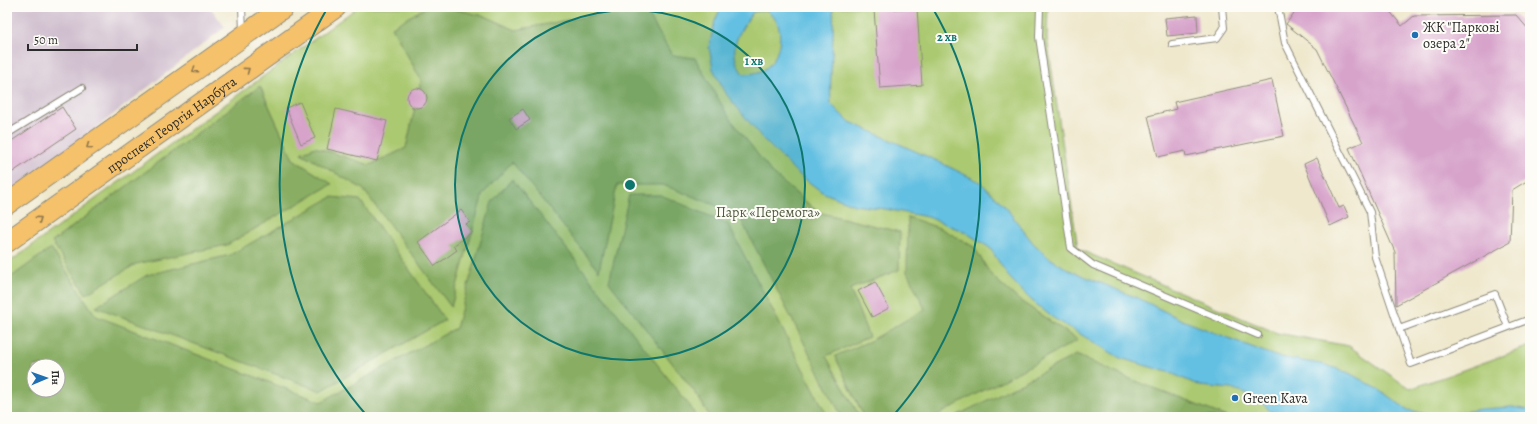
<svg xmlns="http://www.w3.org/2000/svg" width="1537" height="424" font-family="Alegreya,serif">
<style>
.industrial{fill:#cfbdce}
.green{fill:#abc971;stroke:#6b7a4e;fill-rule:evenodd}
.forest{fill:#88ad63;stroke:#5a6c47;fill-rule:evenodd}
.water{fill:#64c0e2;stroke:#487686;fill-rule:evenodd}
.building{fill:#d7a3cb}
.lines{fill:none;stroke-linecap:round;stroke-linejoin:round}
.lane-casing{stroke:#8d8a7c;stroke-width:8}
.primary-casing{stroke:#8d8a7c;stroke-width:22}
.lane{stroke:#fff;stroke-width:6}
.primary{stroke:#f5c16b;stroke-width:20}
.oneway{stroke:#90764b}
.ring{fill:none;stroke:#0f766e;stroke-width:2}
.poi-dot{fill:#1f6fb2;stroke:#fdfcf7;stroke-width:1.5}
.labels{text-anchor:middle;stroke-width:4;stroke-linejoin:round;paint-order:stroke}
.poi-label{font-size:14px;fill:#2b2b2b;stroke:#fdfcf7;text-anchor:start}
.street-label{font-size:14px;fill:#2b2b2b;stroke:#fdfcf7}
.park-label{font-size:14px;fill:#515a40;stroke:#fdfcf7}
.centre{fill:#0f766e;stroke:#fdfcf7;stroke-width:2}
.ring-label{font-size:12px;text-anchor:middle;font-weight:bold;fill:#0f766e;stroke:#fdfcf7;stroke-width:4;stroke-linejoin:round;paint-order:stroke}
</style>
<rect width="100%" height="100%" fill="#fdfcf7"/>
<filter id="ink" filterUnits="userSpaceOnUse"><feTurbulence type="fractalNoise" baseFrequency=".025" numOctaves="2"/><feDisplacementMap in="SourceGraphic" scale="8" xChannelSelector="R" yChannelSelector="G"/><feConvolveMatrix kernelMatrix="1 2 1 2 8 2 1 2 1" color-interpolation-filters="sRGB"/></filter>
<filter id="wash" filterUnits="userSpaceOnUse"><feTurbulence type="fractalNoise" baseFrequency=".012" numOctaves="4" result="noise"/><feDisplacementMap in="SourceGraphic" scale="16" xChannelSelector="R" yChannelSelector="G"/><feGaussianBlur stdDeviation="0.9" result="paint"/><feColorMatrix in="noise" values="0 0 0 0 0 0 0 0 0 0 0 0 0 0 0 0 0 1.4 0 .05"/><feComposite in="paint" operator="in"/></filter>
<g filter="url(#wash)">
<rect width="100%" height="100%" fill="#efe8cd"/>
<!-- industrial -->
<path class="industrial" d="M 7,7 L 210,7 L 225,27 L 82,139 L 7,193 Z"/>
<!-- green -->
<path class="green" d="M 358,7 L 1048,7 L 1047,38 L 1078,249 L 1277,333 L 1349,346 L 1410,389 L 1530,346 L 1530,417 L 7,417 L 7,264 ZM 34,366 L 58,366 L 58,390 L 34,390 Z"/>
<!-- forest -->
<path class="forest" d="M 426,7 L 445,7 L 485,16 L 516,30 L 634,7 L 644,7 L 672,55 L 695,58 L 727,114 L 772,173 L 818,212 L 900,232 L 899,270 L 850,289 L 869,337 L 826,356 L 860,417 L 842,417 L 738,214 L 663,185 L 617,185 L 599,271 L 512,162 L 483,194 L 451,307 L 363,189 L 301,153 L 315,147 L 370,165 L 406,148 L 421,80 L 392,27 Z
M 260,86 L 293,159 L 332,184 L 227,245 L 136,264 L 86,294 L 52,242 Z
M 512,179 L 690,406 L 696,417 L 7,417 L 7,280 L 51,248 L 96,316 L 321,402 L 456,328 L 492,202 ZM 34,366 L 58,366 L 58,390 L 34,390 Z
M 629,195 L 661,195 L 728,224 L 828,417 L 710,417 L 697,395 L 609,282 Z
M 332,197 L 360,200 L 445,320 L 321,391 L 96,307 L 147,275 L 230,255 Z
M 908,217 L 942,229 L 974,247 L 991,275 L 1019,300 L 1078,340 L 934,417 L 864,417 L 835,356 L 872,340 L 925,309 L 907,272 Z
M 1076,355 L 1123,376 L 1227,417 L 954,417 Z"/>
<!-- water -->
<path class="water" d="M 721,7 L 833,7 C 835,39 829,71 831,104 L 848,121 L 935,160 L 980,182 L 1004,205 L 1033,243 L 1048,257 L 1069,270 L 1142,300 L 1182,320 L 1275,356 L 1326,365 L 1349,373 L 1378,389 L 1408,410 L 1438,416 L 1481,409 L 1512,407 L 1530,410 L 1530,417 L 1280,417 L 1270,411 L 1259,399 L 1231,389 L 1200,386 L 1171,373 L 1120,358 L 1052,317 L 1030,299 L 1008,276 L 990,248 L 965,232 L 928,217 L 885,209 L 854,205 L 822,192 L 797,173 L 763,139 L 727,95 L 713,69 L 709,47 L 715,21 ZM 767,10 C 770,14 775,18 777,22 C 783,36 779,58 766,68 C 759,73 752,74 743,74 C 726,50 738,33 753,12 Z"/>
<g id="blocks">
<!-- building -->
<path class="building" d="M 917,8 L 922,85 L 880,88 L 874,10 Z
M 1297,9 L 1388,9 L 1402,26 L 1414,16 L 1516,15 L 1530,31 L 1530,179 L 1512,190 L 1510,242 L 1396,305 L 1395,252 L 1349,148 L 1363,142 L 1317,49 L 1286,24 Z
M 1197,15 L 1198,33 L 1167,36 L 1165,18 Z
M 1272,80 L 1284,136 L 1186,156 L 1185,151 L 1158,157 L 1148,116 L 1176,109 L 1174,102 Z
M407 98a10 10 0 1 1 20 0a10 10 0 1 1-20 0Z
M 300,102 L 315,138 L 301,144 L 286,108 Z
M 62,107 L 76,129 L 7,176 L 7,144 Z
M 336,109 L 387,121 L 377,161 L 327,149 Z
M 523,109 L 530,120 L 516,129 L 509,118 Z
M 1317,158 L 1339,208 L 1344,206 L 1349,217 L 1330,226 L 1304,164 Z
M 461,210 L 470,222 L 466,224 L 472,232 L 453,246 L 457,250 L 435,266 L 418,242 Z
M 875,282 L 889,308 L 872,317 L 858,291 Z"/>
</g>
</g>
<g filter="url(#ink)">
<use href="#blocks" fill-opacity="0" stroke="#8d8a7c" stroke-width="1"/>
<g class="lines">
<!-- lane casing -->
<g class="lane-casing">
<path id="lane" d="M 242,7 L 243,31
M 1040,7 L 1039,37 L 1071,248 L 1093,265 L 1258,335
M 1278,7 L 1285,43 L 1370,212 L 1375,257 L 1411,364 L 1530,319
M 1172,44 L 1217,38 L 1224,28 L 1222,7
M 7,134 L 82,88
M 1399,329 L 1495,294 L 1508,327"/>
</g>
<!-- primary casing -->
<g class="primary-casing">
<g id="primary">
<path d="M 7,204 L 284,7"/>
<path id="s1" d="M 7,242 L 336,7"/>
</g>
</g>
<!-- lane -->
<use href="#lane" class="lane"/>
<!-- primary -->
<use href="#primary" class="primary"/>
</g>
<!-- one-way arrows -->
<defs><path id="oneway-chevron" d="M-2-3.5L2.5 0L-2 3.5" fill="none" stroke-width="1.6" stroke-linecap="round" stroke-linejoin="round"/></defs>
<g class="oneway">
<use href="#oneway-chevron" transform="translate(195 70) rotate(145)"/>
<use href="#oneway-chevron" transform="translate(247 70) rotate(-36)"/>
<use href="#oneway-chevron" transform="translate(89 146) rotate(145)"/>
<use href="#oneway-chevron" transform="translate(39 219) rotate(-36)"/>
</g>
</g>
<!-- distance rings -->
<circle cx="630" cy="185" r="175" fill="#0f766e" fill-opacity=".12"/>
<g class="ring">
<circle cx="630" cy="185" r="175"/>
<path d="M368 417A350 350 0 0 1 328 7M932 7A350 350 0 0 1 892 417"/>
</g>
<!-- markers -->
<g class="poi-dot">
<circle cx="1415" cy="35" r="4"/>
<circle cx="1235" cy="398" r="4"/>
</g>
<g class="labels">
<!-- poi labels -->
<g class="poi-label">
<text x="1423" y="32">ЖК "Паркові<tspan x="1423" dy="16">озера 2"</tspan></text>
<text x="1243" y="403">Green Kava</text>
</g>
<!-- street labels -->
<g class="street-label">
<text dy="5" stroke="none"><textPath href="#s1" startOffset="202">проспект Георгія Нарбута</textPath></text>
</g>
<!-- park labels -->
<g class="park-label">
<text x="768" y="217">Парк «Перемога»</text>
</g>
</g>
<circle cx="630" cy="185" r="6" class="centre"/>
<g class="ring-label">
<text x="947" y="41">2 хв</text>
<text x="754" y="65">1 хв</text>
</g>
<!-- margin -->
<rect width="1537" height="424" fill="none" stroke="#fdfcf7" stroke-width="24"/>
<!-- north arrow -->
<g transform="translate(46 378) rotate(88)"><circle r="19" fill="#fdfcf7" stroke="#a9a8a5"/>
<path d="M0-3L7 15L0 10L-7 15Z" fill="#1f6fb2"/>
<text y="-6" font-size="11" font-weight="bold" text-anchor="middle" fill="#2b2b2b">Пн</text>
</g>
<!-- scale -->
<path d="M28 44v6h109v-6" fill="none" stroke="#2b2b2b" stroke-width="2"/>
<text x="34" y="44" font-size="12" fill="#2b2b2b" stroke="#fdfcf7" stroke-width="3" paint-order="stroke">50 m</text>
</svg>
